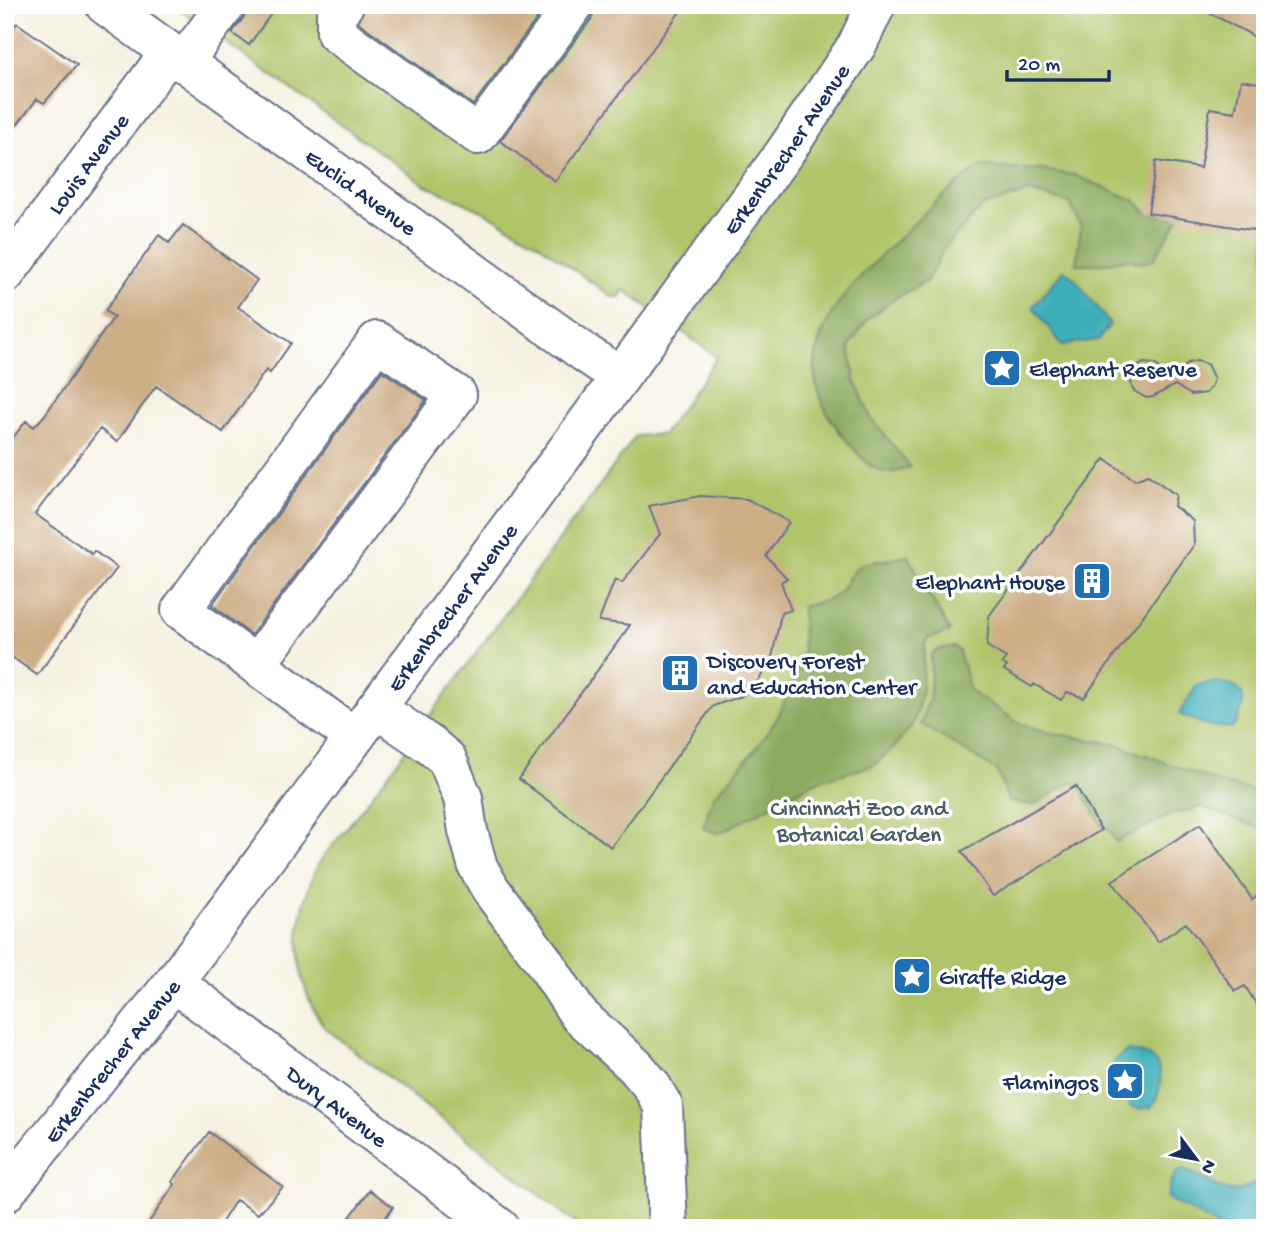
<svg xmlns="http://www.w3.org/2000/svg" width="1270" height="1233" font-family="'Gochi Hand',sans-serif">
<style>
.green{fill:#b0c56a;stroke:#667a64;stroke-width:2}
.forest{fill:#8caa5e;stroke:#546c5e;stroke-width:2}
.water{fill:#3cadb7;stroke:#2c6e8a;stroke-width:2}
.building{fill:#ceae87}
.lines{fill:none;stroke-linecap:round;stroke-linejoin:round}
.minor-casing{stroke:#68738c;stroke-width:42}
.minor{stroke:#fff;stroke-width:38}
.labels{text-anchor:middle;stroke-width:7;stroke-linejoin:round;paint-order:stroke}
.street-label{font-size:23px;fill:#1b2f5e;stroke:#fff}
.poi-label{font-size:23px;fill:#1b2f5e;stroke:#fff;text-anchor:start}
.park-label{font-size:23px;fill:#485c62;stroke:#fff}
</style>
<rect width="100%" height="100%" fill="#fff"/>
<filter id="ink" filterUnits="userSpaceOnUse"><feTurbulence type="fractalNoise" baseFrequency=".0143" numOctaves="2"/><feDisplacementMap in="SourceGraphic" scale="14" xChannelSelector="R" yChannelSelector="G"/><feConvolveMatrix kernelMatrix="1 2 1 2 8 2 1 2 1" color-interpolation-filters="sRGB"/></filter>
<filter id="wash" filterUnits="userSpaceOnUse"><feTurbulence type="fractalNoise" baseFrequency=".00686" numOctaves="4" result="noise"/><feDisplacementMap in="SourceGraphic" scale="28" xChannelSelector="R" yChannelSelector="G"/><feGaussianBlur stdDeviation="1.57" result="paint"/><feColorMatrix in="noise" values="0 0 0 0 0 0 0 0 0 0 0 0 0 0 0 0 0 1.4 0 .05"/><feComposite in="paint" operator="in"/></filter>
<g filter="url(#wash)">
<rect width="100%" height="100%" fill="#f6f1e1"/>
<!-- green -->
<path class="green" d="M 173,5 L 1265,5 L 1265,1228 L 582,1228 L 325,1028 C 291,980 293,925 315,871 C 321,856 336,842 346,829 C 374,793 401,759 426,721 L 636,436 L 664,434 L 717,357 L 624,290 L 619,297 L 612,297 L 536,242 L 482,211 L 425,185 Z"/>
<!-- forest -->
<path class="forest" d="M 980,167 L 1042,170 L 1074,175 L 1134,200 L 1148,213 L 1179,218 L 1153,260 L 1141,263 L 1129,259 L 1101,264 L 1076,264 L 1081,227 L 1070,203 L 1029,192 L 983,206 L 945,247 L 927,281 L 897,297 L 868,319 L 849,346 L 855,380 L 871,418 L 910,467 C 885,478 872,471 855,450 C 837,430 817,404 815,376 C 813,354 822,328 834,310 C 851,284 874,263 895,242 C 922,216 948,188 980,167 Z
M 908,556 L 950,632 L 929,638 L 925,643 L 922,690 L 918,707 L 914,722 L 894,748 L 874,765 L 817,781 L 718,834 L 703,828 L 713,797 L 754,751 L 778,717 L 803,657 L 802,607 C 814,603 829,602 839,593 C 847,585 850,572 859,566 C 865,561 898,559 908,556 Z
M 955,647 L 959,651 L 970,691 L 1019,723 L 1051,733 L 1119,745 L 1217,782 L 1265,794 L 1265,830 L 1202,807 L 1172,814 L 1116,842 L 1108,827 L 1104,829 L 1079,785 L 1072,782 L 1033,805 L 1009,801 L 997,771 L 921,724 L 930,696 L 931,654 L 939,649 Z"/>
<!-- water -->
<path class="water" d="M 1064,270 L 1075,279 L 1110,324 L 1098,340 L 1062,345 L 1033,307 Z
M 1215,682 C 1251,686 1248,702 1233,728 L 1209,726 L 1179,714 L 1197,685 Z
M 1126,1051 C 1163,1052 1168,1078 1152,1107 L 1142,1109 L 1131,1107 L 1113,1075 L 1114,1061 Z
M 1182,1169 C 1219,1180 1227,1210 1265,1174 L 1265,1215 L 1260,1218 L 1263,1228 L 1221,1228 L 1167,1198 C 1170,1186 1171,1176 1182,1169 Z"/>
<g id="blocks">
<!-- building -->
<path class="building" d="M 247,5 L 277,5 L 249,45 L 232,33 L 244,17 Z
M 365,5 L 547,5 L 473,105 L 358,22 Z
M 595,5 L 685,5 L 555,181 L 500,141 L 592,18 Z
M 1194,5 L 1265,5 L 1265,43 L 1244,31 Z
M 17,23 L 77,65 L 44,103 L 37,99 L 5,140 L 5,38 Z
M 1241,80 L 1265,84 L 1265,232 L 1148,213 L 1156,161 L 1200,168 L 1210,108 L 1235,112 Z
M 183,225 L 257,280 L 238,307 L 291,343 L 270,373 L 266,370 L 223,432 L 156,386 L 117,442 L 100,429 L 35,514 L 92,554 L 94,551 L 117,568 L 37,675 L 5,652 L 5,448 L 26,421 L 34,427 L 44,416 L 114,317 L 105,311 L 159,235 L 169,243 Z
M 1197,361 L 1207,364 L 1214,379 L 1211,387 L 1206,393 L 1191,395 L 1175,385 L 1153,397 L 1146,398 L 1133,390 L 1130,379 L 1135,369 L 1143,363 L 1154,364 L 1173,378 L 1188,363 Z
M 382,371 L 426,400 L 251,635 L 212,605 Z
M 1105,459 L 1135,480 L 1148,475 L 1176,495 L 1174,506 L 1193,521 L 1194,545 L 1084,698 L 1067,692 L 1061,700 L 1034,684 L 1032,687 L 1004,670 L 1007,666 L 1002,663 L 1006,658 L 987,646 L 989,616 Z
M 700,496 L 747,499 L 789,522 L 766,556 L 787,578 L 781,582 L 791,610 L 781,613 L 772,658 L 758,681 L 742,696 L 713,706 L 611,847 L 519,779 L 630,625 L 599,621 L 615,579 L 622,583 L 660,534 L 649,506 Z
M 1076,786 L 1101,830 L 993,896 L 962,851 Z
M 1200,824 L 1252,899 L 1265,890 L 1265,1018 L 1245,986 L 1235,991 L 1186,923 L 1158,942 L 1112,881 Z
M 209,1132 L 283,1187 L 258,1214 L 236,1200 L 218,1228 L 145,1228 L 175,1184 L 172,1182 Z
M 370,1190 L 393,1207 L 378,1228 L 342,1228 Z"/>
</g>
</g>
<g filter="url(#ink)">
<use href="#blocks" fill-opacity="0" stroke="#68738c" stroke-width="2"/>
<g class="lines">
<!-- minor casing -->
<g class="minor-casing">
<g id="minor">
<path id="s1" d="M 105,5 L 585,353 L 619,376"/>
<path d="M 344,5 L 336,15 L 336,33 L 478,135 L 574,5"/>
<path d="M 183,63 L 226,5"/>
<path id="s2" d="M 5,274 L 169,53"/>
<path d="M 256,665 L 181,610 L 377,341 L 457,395 L 256,665 L 354,737"/>
<path d="M 376,708 L 430,745 L 447,759 L 463,798 L 468,831 L 478,867 L 491,890 L 543,960 L 578,1014 L 636,1067 L 651,1085 L 663,1106 L 668,1228"/>
<path id="s3" d="M 174,982 L 500,1228"/>
<path id="s4" d="M 5,1193 L 174,982 L 564,454 L 785,152 L 857,45 L 876,5"/>
</g>
</g>
<!-- minor -->
<use href="#minor" class="minor"/>
</g>
</g>
<!-- icons -->
<defs>
<g id="sight-square" transform="scale(2.0125)"><rect x="-9" y="-9" width="18" height="18" rx="4" fill="#1f6fb2" stroke="#fff"/><path d="M0-6L1.8-2.2L6-1.7L2.9 1.2L3.7 5.4L0 3.3L-3.7 5.4L-2.9 1.2L-6-1.7L-1.8-2.2Z" fill="#fff"/></g>
<g id="building-square" transform="scale(2.0125)"><rect x="-9" y="-9" width="18" height="18" rx="4" fill="#1f6fb2" stroke="#fff"/><path d="M-4-6H4V6H1V3H-1V6H-4ZM-2.5-4.3h1.7v1.8h-1.7ZM.8-4.3h1.7v1.8H.8ZM-2.5-1h1.7V.8h-1.7ZM.8-1h1.7V.8H.8Z" fill="#fff"/></g>
</defs>
<g fill-rule="evenodd">
<use href="#sight-square" x="1002" y="368"/>
<use href="#building-square" x="1092" y="581"/>
<use href="#building-square" x="680" y="673"/>
<use href="#sight-square" x="912" y="976"/>
<use href="#sight-square" x="1125" y="1081"/>
</g>
<g class="labels">
<!-- street labels -->
<g class="street-label">
<text dy="8" stroke="none"><textPath href="#s4" startOffset="1304">Erkenbrecher Avenue</textPath></text>
<text dy="8" stroke="none"><textPath href="#s2" startOffset="138">Louis Avenue</textPath></text>
<text dy="8" stroke="none"><textPath href="#s1" startOffset="317">Euclid Avenue</textPath></text>
<text dy="8" stroke="none"><textPath href="#s4" startOffset="737">Erkenbrecher Avenue</textPath></text>
<text dy="8" stroke="none"><textPath href="#s4" startOffset="170">Erkenbrecher Avenue</textPath></text>
<text dy="8" stroke="none"><textPath href="#s3" startOffset="205">Dury Avenue</textPath></text>
</g>
<!-- poi labels -->
<g class="poi-label">
<text x="1029" y="376">Elephant Reserve</text>
<text x="1065" y="589" text-anchor="end">Elephant House</text>
<text x="707" y="668">Discovery Forest<tspan x="707" dy="26">and Education Center</tspan></text>
<text x="939" y="984">Giraffe Ridge</text>
<text x="1098" y="1089" text-anchor="end">Flamingos</text>
</g>
<!-- park labels -->
<g class="park-label">
<text x="859" y="815">Cincinnati Zoo and<tspan x="859" dy="26">Botanical Garden</tspan></text>
</g>
</g>
<!-- margin -->
<rect width="1270" height="1233" fill="none" stroke="#fff" stroke-width="28"/>
<!-- north arrow -->
<g transform="translate(1196 1159) rotate(122)" stroke="#ffffff" stroke-width="5" paint-order="stroke">
<path d="M0-5L12 26L0 18L-12 26Z" fill="#1b2f5e"/>
<text y="-10" font-size="19" font-weight="bold" text-anchor="middle" fill="#1b2f5e">N</text>
</g>
<!-- scale -->
<path d="M1007 70v10h102v-10" fill="none" stroke="#1b2f5e" stroke-width="3.5"/>
<text x="1018" y="70" font-size="21" fill="#1b2f5e" stroke="#ffffff" stroke-width="5" paint-order="stroke">20 m</text>
</svg>
